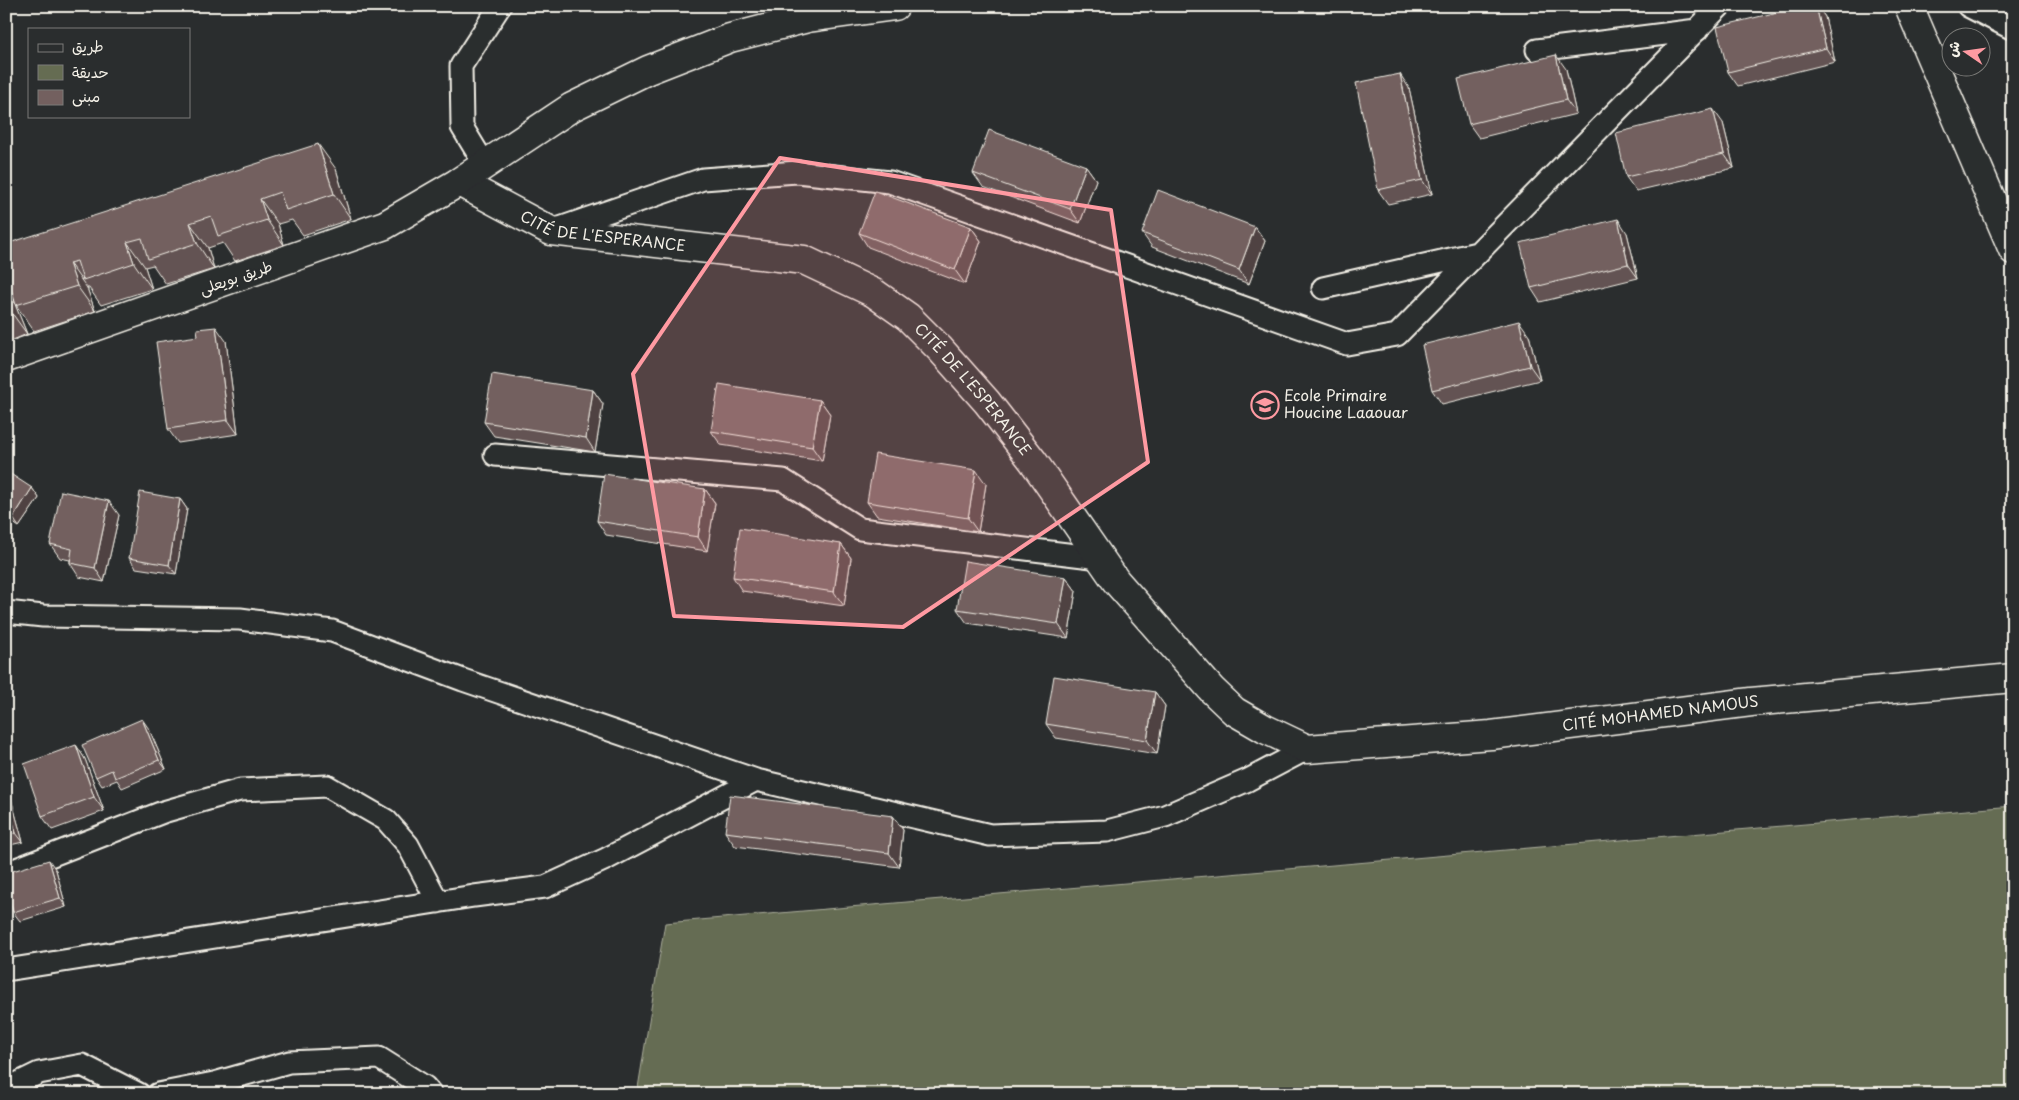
<svg xmlns="http://www.w3.org/2000/svg" width="2019" height="1100" font-family="'Playpen Sans','Playpen Sans Arabic',sans-serif">
<style>
.green{fill:#656c52;stroke:#acae9d}
.lines{fill:none;stroke-linecap:round;stroke-linejoin:round}
.street-casing{stroke:#f4f1e8;stroke-width:25}
.secondary-casing{stroke:#f4f1e8;stroke-width:31}
.street{stroke:#2a2d2e;stroke-width:21}
.secondary{stroke:#2a2d2e;stroke-width:28}
.wall{fill:#635352;stroke:#f4f1e8}
.shaded-wall{fill:#504342;stroke:#f4f1e8}
.building{fill:#73605f;stroke:#f4f1e8}
.marked{fill:#ff9aa2;fill-opacity:0.2;stroke:#ff9aa2;stroke-width:4;stroke-linejoin:round}
.labels{text-anchor:middle;stroke-width:4;stroke-linejoin:round;paint-order:stroke}
.street-label{font-size:15px;fill:#f4f1e8;stroke:#2a2d2e}
.poi-label{font-size:15px;fill:#f4f1e8;stroke:#2a2d2e;text-anchor:start}
</style>
<rect width="100%" height="100%" fill="#2a2d2e"/>
<filter id="ink" filterUnits="userSpaceOnUse"><feTurbulence type="fractalNoise" baseFrequency=".02" numOctaves="2"/><feDisplacementMap in="SourceGraphic" scale="10" xChannelSelector="R" yChannelSelector="G"/><feConvolveMatrix kernelMatrix="1 2 1 2 8 2 1 2 1" color-interpolation-filters="sRGB"/></filter>
<g filter="url(#ink)">
<!-- green -->
<path class="green" d="M 2013,806 L 2013,1094 L 637,1094 L 665,923 Z"/>
<g class="lines">
<!-- street casing -->
<g class="street-casing">
<path id="street" d="M 1968,6 L 2013,29
M 1537,50 L 1697,30
M 485,165 L 462,127 L 461,66 L 500,6
M 554,230 L 703,179 L 797,172 L 890,182 L 1347,344 L 1397,335 L 1720,6
M 1323,288 L 1477,253
M 495,455 L 783,480 L 860,529 L 1100,558
M 6,612 L 43,616 L 240,619 L 332,631 L 463,680 L 756,780
M 6,873 L 163,812 L 240,790 L 327,786 L 386,820 L 408,845 L 438,902
M 6,970 L 474,896 L 545,887 L 606,859 L 756,780 L 990,835 L 1107,831 L 1165,816 L 1248,780 L 1307,749
M 6,1089 L 39,1073 L 82,1065 L 139,1094
M 158,1094 L 214,1083 L 289,1062 L 379,1058 L 425,1087 L 431,1094"/>
</g>
<!-- secondary casing -->
<g class="secondary-casing">
<g id="secondary">
<path d="M 1909,6 L 2013,250"/>
<path id="s1" d="M 459,182 L 551,231 L 804,260 L 874,293 L 908,317 L 940,349 L 987,402 L 1033,461 L 1116,581 L 1212,690 L 1234,711 L 1265,729 L 1307,749 L 1491,735 L 1751,702 L 2013,678"/>
<path d="M 6,358 L 385,225 L 459,182 L 572,107 L 648,70 L 730,38 L 808,18 L 895,6"/>
</g>
</g>
<!-- street -->
<use href="#street" class="street"/>
<!-- secondary -->
<use href="#secondary" class="secondary"/>
</g>
<!-- wall -->
<path class="wall" d="M 1802,6 L 1817,6 L 1825,17 L 1835,62 L 1738,86 L 1728,72 Z
M 1566,69 L 1576,114 L 1479,138 L 1469,124 Z
M 1409,88 L 1432,194 L 1388,204 L 1378,190 Z
M 1723,123 L 1734,168 L 1636,191 L 1626,177 Z
M 1086,166 L 1096,180 L 1080,223 L 983,187 L 973,173 Z
M 336,169 L 351,219 L 303,235 L 292,220 L 278,224 L 284,245 L 235,261 L 223,243 L 208,248 L 214,269 L 166,284 L 153,265 L 145,267 L 152,289 L 101,305 L 89,288 L 87,288 L 95,311 L 34,331 L 16,305 L 6,273 Z
M 971,227 L 981,241 L 965,284 L 868,247 L 859,233 Z
M 1255,227 L 1265,241 L 1249,284 L 1152,247 L 1142,233 Z
M 1627,233 L 1638,278 L 1540,302 L 1531,288 Z
M 6,282 L 27,334 L 6,343 Z
M 1529,335 L 1540,380 L 1442,404 L 1432,390 Z
M 226,341 L 238,434 L 178,443 L 168,429 Z
M 593,390 L 603,404 L 595,452 L 494,436 L 484,422 Z
M 820,400 L 830,414 L 822,461 L 721,445 L 711,431 Z
M 6,477 L 32,488 L 39,498 L 19,527 L 6,518 Z
M 986,484 L 978,532 L 877,516 L 867,502 Z
M 705,489 L 715,503 L 707,551 L 606,535 L 597,521 Z
M 180,499 L 187,509 L 176,574 L 136,568 L 129,558 Z
M 119,515 L 104,582 L 79,577 L 70,563 L 70,560 L 60,558 L 50,544 Z
M 841,544 L 851,558 L 844,606 L 742,591 L 733,577 Z
M 1066,577 L 1076,591 L 1068,638 L 967,623 L 957,609 Z
M 1155,692 L 1165,706 L 1157,754 L 1056,738 L 1046,724 Z
M 149,729 L 166,769 L 122,788 L 117,780 L 102,786 L 96,777 Z
M 76,745 L 85,759 L 104,811 L 52,830 L 42,816 Z
M 6,790 L 10,795 L 23,842 L 6,846 Z
M 893,816 L 903,830 L 899,867 L 735,846 L 725,832 Z
M 56,870 L 66,907 L 20,921 L 13,912 Z"/>
<!-- shaded-wall -->
<path class="shaded-wall" d="M 1816,6 L 1817,6 L 1825,17 L 1835,62 L 1826,48 Z
M 1556,55 L 1566,69 L 1576,114 L 1566,100 Z
M 1400,74 L 1409,88 L 1432,194 L 1422,180 Z
M 1713,109 L 1723,123 L 1734,168 L 1724,154 Z
M 318,144 L 336,169 L 351,219 L 334,194 Z
M 1086,166 L 1096,180 L 1080,223 L 1070,209 Z
M 260,199 L 278,224 L 284,245 L 267,220 Z
M 1618,219 L 1627,233 L 1638,278 L 1628,264 Z
M 190,223 L 208,248 L 214,269 L 197,243 Z
M 971,227 L 981,241 L 965,284 L 955,270 Z
M 1255,227 L 1265,241 L 1249,284 L 1239,270 Z
M 127,242 L 145,267 L 152,289 L 134,263 Z
M 69,263 L 87,288 L 95,311 L 77,286 Z
M 6,282 L 27,334 L 9,309 L 6,301 Z
M 1519,321 L 1529,335 L 1540,380 L 1530,366 Z
M 216,327 L 226,341 L 238,434 L 228,420 Z
M 593,390 L 603,404 L 595,452 L 586,438 Z
M 820,400 L 830,414 L 822,461 L 812,447 Z
M 976,470 L 986,484 L 978,532 L 968,518 Z
M 32,488 L 39,498 L 19,527 L 13,518 Z
M 705,489 L 715,503 L 707,551 L 698,537 Z
M 180,499 L 187,509 L 176,574 L 169,565 Z
M 109,501 L 119,515 L 104,582 L 95,568 Z
M 841,544 L 851,558 L 844,606 L 834,592 Z
M 1066,577 L 1076,591 L 1068,638 L 1058,624 Z
M 1155,692 L 1165,706 L 1157,754 L 1147,740 Z
M 142,719 L 149,729 L 166,769 L 159,760 Z
M 76,745 L 85,759 L 104,811 L 94,797 Z
M 6,790 L 10,795 L 23,842 L 16,833 L 6,796 Z
M 893,816 L 903,830 L 899,867 L 889,853 Z
M 49,860 L 56,870 L 66,907 L 60,898 Z"/>
<!-- building -->
<path class="building" d="M 1802,6 L 1816,6 L 1826,48 L 1728,72 L 1717,27 Z
M 1556,55 L 1566,100 L 1469,124 L 1458,79 Z
M 1400,74 L 1422,180 L 1378,190 L 1356,83 Z
M 1713,109 L 1724,154 L 1626,177 L 1616,133 Z
M 989,130 L 1086,166 L 1070,209 L 973,173 Z
M 318,144 L 334,194 L 286,210 L 280,192 L 260,199 L 267,220 L 218,236 L 211,216 L 190,223 L 197,243 L 148,259 L 142,238 L 127,242 L 134,263 L 83,280 L 77,261 L 69,263 L 77,286 L 16,305 L 6,273 L 6,244 Z
M 1158,190 L 1255,227 L 1239,270 L 1142,233 Z
M 875,191 L 971,227 L 955,270 L 859,233 Z
M 1618,219 L 1628,264 L 1531,288 L 1520,243 Z
M 6,301 L 9,309 L 6,310 Z
M 1519,321 L 1530,366 L 1432,390 L 1422,345 Z
M 216,327 L 228,420 L 168,429 L 156,342 L 198,336 L 197,329 Z
M 492,374 L 593,390 L 586,438 L 484,422 Z
M 719,384 L 820,400 L 812,447 L 711,431 Z
M 875,454 L 976,470 L 968,518 L 867,502 Z
M 9,473 L 32,488 L 13,518 L 6,513 L 6,477 Z
M 604,474 L 705,489 L 698,537 L 597,521 Z
M 61,491 L 109,501 L 95,568 L 70,563 L 72,549 L 50,544 Z
M 140,492 L 180,499 L 169,565 L 129,558 Z
M 740,528 L 841,544 L 834,592 L 733,577 Z
M 965,561 L 1066,577 L 1058,624 L 957,609 Z
M 1054,676 L 1155,692 L 1147,740 L 1046,724 Z
M 142,719 L 159,760 L 115,778 L 112,770 L 96,777 L 82,745 Z
M 76,745 L 94,797 L 42,816 L 24,764 Z
M 730,795 L 893,816 L 889,853 L 725,832 Z
M 6,796 L 16,833 L 6,835 Z
M 49,860 L 60,898 L 13,912 L 6,887 L 6,873 Z"/>
</g>
<!-- marked area -->
<path class="marked" d="M 780,158 L 1111,210 L 1148,462 L 903,627 L 674,616 L 633,374 Z"/>
<!-- icons -->
<defs>
<g id="school-ring" transform="scale(1.4375)"><circle r="9.5" fill="#2a2d2e" stroke="#ff9aa2" stroke-width="1.5"/><path d="M0-5L7-2L0 1L-7-2ZM-4 1L0 2.5L4 1V4Q0 6-4 4Z" fill="#ff9aa2"/></g>
</defs>
<g fill-rule="evenodd">
<use href="#school-ring" x="1265" y="405"/>
</g>
<g class="labels">
<!-- street labels -->
<g class="street-label">
<text dy="5" stroke="none"><textPath href="#s1" startOffset="155">CITÉ DE L'ESPERANCE</textPath></text>
<text transform="translate(236 278) rotate(-19)" y="5">طريق بويعلى</text>
<text dy="5" stroke="none"><textPath href="#s1" startOffset="575">CITÉ DE L'ESPERANCE</textPath></text>
<text dy="5" stroke="none"><textPath href="#s1" startOffset="1428">CITÉ MOHAMED NAMOUS</textPath></text>
</g>
<!-- poi labels -->
<g class="poi-label">
<text x="1284" y="401">Ecole Primaire<tspan x="1284" dy="17">Houcine Laaouar</tspan></text>
</g>
</g>
<!-- margin -->
<rect width="2019" height="1100" fill="none" stroke="#2a2d2e" stroke-width="25"/>
<rect x="12" y="12" width="1994" height="1075" fill="none" stroke="#f4f1e8" stroke-width="2" filter="url(#ink)"/>
<!-- legend -->
<rect x="28" y="28" width="162" height="90" fill="#2a2d2e" stroke="#7b7b78"/>
<rect x="38" y="44" width="25" height="8" fill="#2a2d2e" stroke="#7b7b78"/>
<text x="72" y="52" font-size="15" fill="#f4f1e8">طريق</text>
<rect x="38" y="65" width="25" height="15" fill="#656c52" stroke="#7b7b78"/>
<text x="72" y="78" font-size="15" fill="#f4f1e8">حديقة</text>
<rect x="38" y="90" width="25" height="15" fill="#73605f" stroke="#7b7b78"/>
<text x="72" y="102" font-size="15" fill="#f4f1e8">مبنى</text>
<!-- north arrow -->
<g transform="translate(1966 52) rotate(283)"><circle r="24" fill="#2a2d2e" stroke="#7b7b78"/>
<path d="M0-4L9 19L0 12L-9 19Z" fill="#ff9aa2"/>
<text y="-8" font-size="14" font-weight="bold" text-anchor="middle" fill="#f4f1e8">ش</text>
</g>
</svg>
